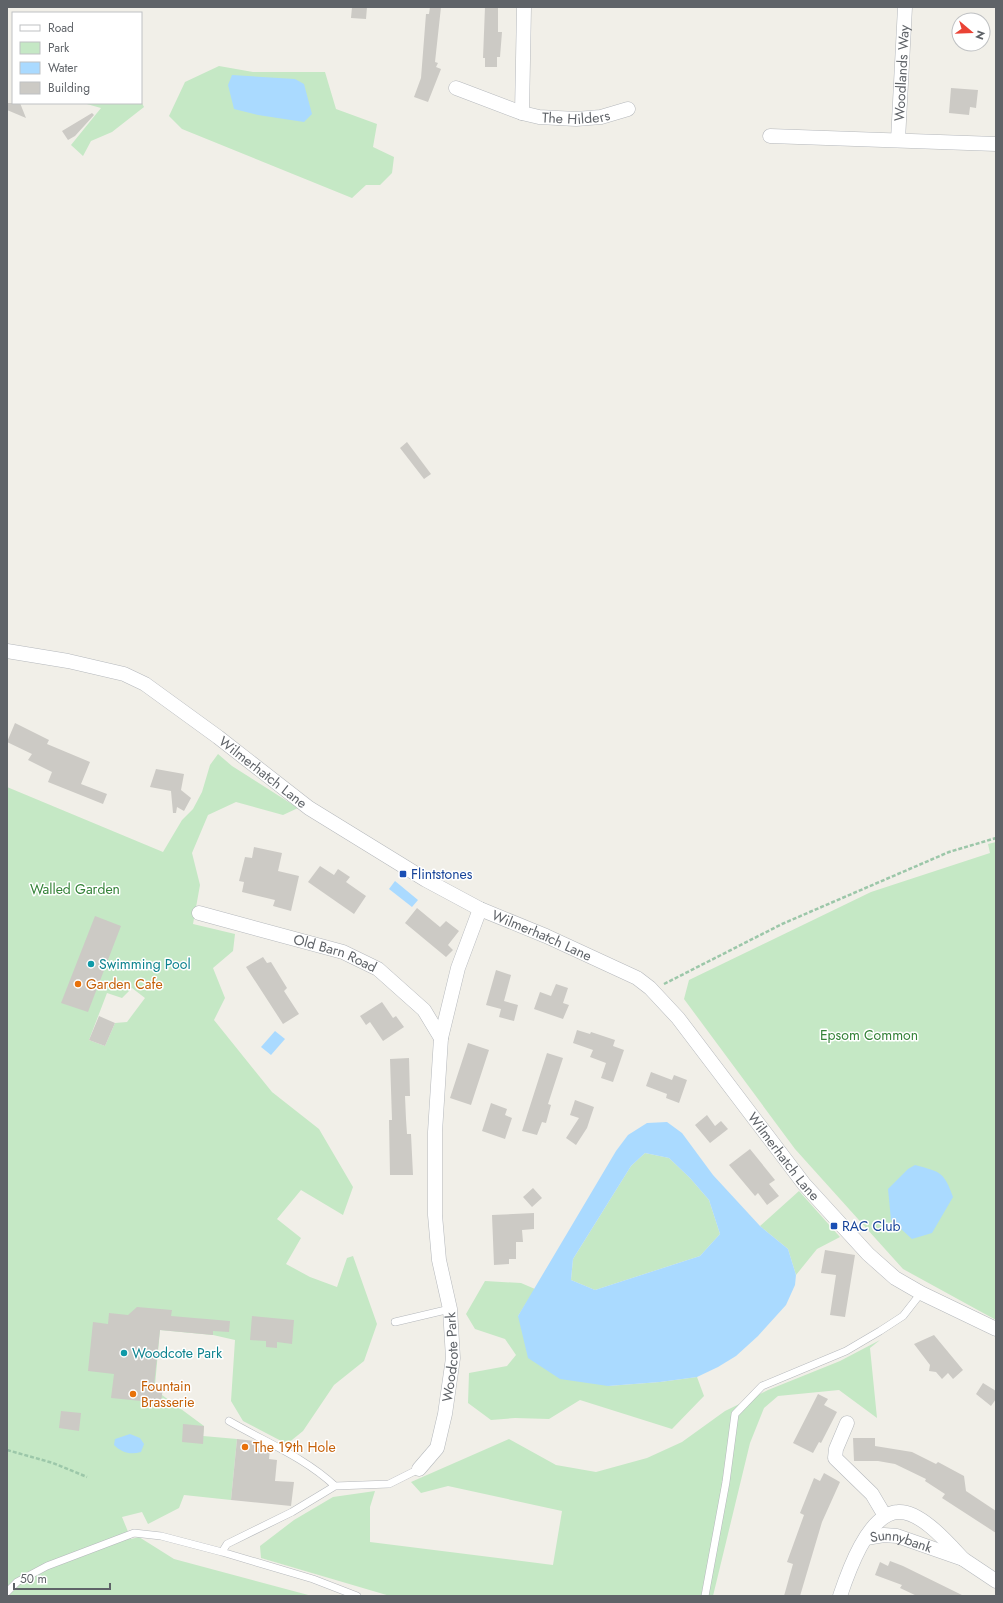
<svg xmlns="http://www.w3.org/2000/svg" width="1003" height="1603" font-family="Jost,sans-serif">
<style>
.green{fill:#c5e8c5;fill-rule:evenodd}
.water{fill:#aadaff;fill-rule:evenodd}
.building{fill:#cccac5}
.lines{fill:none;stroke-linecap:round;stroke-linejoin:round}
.service-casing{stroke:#b5b8bc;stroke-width:8}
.minor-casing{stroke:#b5b8bc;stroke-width:15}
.path{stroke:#9cc7a9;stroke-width:2.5;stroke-dasharray:4 2;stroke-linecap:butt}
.service{stroke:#fff;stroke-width:7}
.minor{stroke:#fff;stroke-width:14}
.transit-dot{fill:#1a4fb4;stroke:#fff;stroke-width:1.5}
.culture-dot{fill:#0f9aa8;stroke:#fff;stroke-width:1.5}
.food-dot{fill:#e8710a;stroke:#fff;stroke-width:1.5}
.labels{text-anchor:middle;stroke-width:3;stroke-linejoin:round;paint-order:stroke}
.street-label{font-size:14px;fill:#5f6368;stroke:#fff}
.transit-label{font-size:14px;fill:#164399;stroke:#fff;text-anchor:start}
.park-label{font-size:14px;fill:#348238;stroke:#fff}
.culture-label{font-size:14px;fill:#0d838f;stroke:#fff;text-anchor:start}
.food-label{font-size:14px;fill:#c56008;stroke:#fff;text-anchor:start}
</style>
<rect width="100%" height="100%" fill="#f1efe8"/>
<!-- green -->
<path class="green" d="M 219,66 L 253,72 L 325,72 L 336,109 L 377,124 L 373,147 L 394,157 L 392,173 L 380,185 L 366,185 L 352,198 L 182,129 L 169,116 L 185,82 Z
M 141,101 L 144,107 L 112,132 L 91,141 L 83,156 L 71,145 L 101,108 L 83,103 L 141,103 Z
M 218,754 L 232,766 L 298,808 L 283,815 L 236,802 L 208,815 L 192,853 L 200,885 L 193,924 L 235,934 L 233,951 L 213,968 L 225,998 L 214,1020 L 272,1092 L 319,1129 L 353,1187 L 343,1215 L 301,1190 L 277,1219 L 301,1238 L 286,1264 L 310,1277 L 337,1287 L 347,1258 L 353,1256 L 377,1324 L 364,1361 L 334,1385 L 303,1431 L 287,1444 L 243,1421 L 231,1401 L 235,1340 L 213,1335 L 160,1330 L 155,1385 L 163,1386 L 162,1395 L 204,1426 L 203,1436 L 237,1439 L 231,1500 L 184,1495 L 179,1508 L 148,1524 L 142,1512 L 122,1517 L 131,1539 L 139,1537 L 174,1559 L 312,1596 L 7,1596 L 7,787 L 163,852 L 182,820 L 193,809 L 202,792 L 210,765 ZM 132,988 L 145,998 L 127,1022 L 115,1023 L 105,1046 L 89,1040 L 107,993 L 122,998 Z
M 996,842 L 996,1320 L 903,1269 L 795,1149 L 684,999 L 689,980 L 871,892 L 990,853 L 988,844 Z
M 645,1153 L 669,1158 L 690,1178 L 709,1200 L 720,1234 L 700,1256 L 595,1290 L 571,1280 L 573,1259 L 631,1166 Z
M 799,1191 L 840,1237 L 817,1249 L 796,1275 L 788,1249 L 760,1226 Z
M 485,1281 L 521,1283 L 535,1289 L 518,1316 L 608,1386 L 660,1382 L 697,1377 L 704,1396 L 672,1429 L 580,1400 L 549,1419 L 515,1418 L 491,1420 L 468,1403 L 469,1373 L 507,1366 L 516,1355 L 505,1339 L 475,1329 L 466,1314 Z
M 880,1340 L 870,1348 L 877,1418 L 839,1390 L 778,1396 L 764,1408 L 750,1443 L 713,1596 L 390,1596 L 261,1558 L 260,1546 L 294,1520 L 333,1497 L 375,1491 L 370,1507 L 370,1542 L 553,1565 L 562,1511 L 448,1486 L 421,1493 L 411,1482 L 509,1439 L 556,1465 L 596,1472 L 647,1458 L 682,1442 L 725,1411 L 768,1390 L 840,1361 Z"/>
<!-- water -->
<path class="water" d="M 232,75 L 295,79 L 304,84 L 312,114 L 304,122 L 258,115 L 234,109 L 228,85 Z
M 395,881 L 418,900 L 412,907 L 389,889 Z
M 275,1031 L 285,1039 L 271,1055 L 261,1047 Z
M 667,1122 L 682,1133 L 713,1175 L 760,1226 L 788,1249 L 796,1275 L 795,1285 L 786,1305 L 758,1336 L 736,1356 L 718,1367 L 697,1377 L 660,1382 L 608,1386 L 560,1379 L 528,1358 L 518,1316 L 616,1151 L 628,1135 L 647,1123 ZM 645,1153 L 669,1158 L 690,1178 L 709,1200 L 720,1234 L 700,1256 L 595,1290 L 571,1280 L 573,1259 L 631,1166 Z
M 915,1165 C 941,1172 944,1172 953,1197 L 932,1233 L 912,1239 L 891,1220 L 888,1189 L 908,1169 Z
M 130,1434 L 140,1438 L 144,1444 L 141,1452 C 131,1455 122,1453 114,1445 L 115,1439 Z"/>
<!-- building -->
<path class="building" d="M 352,7 L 367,7 L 366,19 L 351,18 Z
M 430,7 L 441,7 L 435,62 L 438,63 L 436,67 L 441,69 L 428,102 L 414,97 L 421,78 L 426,14 L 429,14 Z
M 485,7 L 498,7 L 498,32 L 502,32 L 500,57 L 497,57 L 497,67 L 485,67 L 485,58 L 483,58 Z
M 951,88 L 978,90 L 976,108 L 970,107 L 969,115 L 949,113 Z
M 7,103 L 20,103 L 26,118 L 7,110 Z
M 92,113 L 94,115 L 75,136 L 68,140 L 62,131 Z
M 407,442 L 431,474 L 424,479 L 400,448 Z
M 15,723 L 49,740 L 47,744 L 90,762 L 81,784 L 107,794 L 103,804 L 48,782 L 52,772 L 28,760 L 32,754 L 7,742 Z
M 156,769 L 184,774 L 181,790 L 191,798 L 184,811 L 177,807 L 176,813 L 173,813 L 171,791 L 150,787 Z
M 254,847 L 282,853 L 278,871 L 299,876 L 291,911 L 273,906 L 275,900 L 242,892 L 244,882 L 239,881 L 245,857 L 252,858 Z
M 320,866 L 334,875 L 338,869 L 350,877 L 346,882 L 366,896 L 354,914 L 308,882 Z
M 417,908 L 440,927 L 446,921 L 459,931 L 448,945 L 453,950 L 446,957 L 405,923 Z
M 95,916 L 121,926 L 88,1012 L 61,1003 Z
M 263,957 L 267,963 L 271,962 L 287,988 L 284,991 L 299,1014 L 283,1024 L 246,967 Z
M 496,970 L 511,975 L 504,1001 L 518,1005 L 514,1021 L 499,1017 L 501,1009 L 486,1005 Z
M 556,984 L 568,988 L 563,1003 L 569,1005 L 563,1019 L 534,1009 L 540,992 L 551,996 Z
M 382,1002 L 393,1018 L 396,1016 L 404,1027 L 383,1041 L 370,1022 L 366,1025 L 360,1016 Z
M 99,1016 L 115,1023 L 105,1046 L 89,1040 Z
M 577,1030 L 590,1034 L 591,1032 L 615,1040 L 613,1046 L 624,1050 L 613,1082 L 601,1078 L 606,1063 L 590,1057 L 593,1050 L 573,1043 Z
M 468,1043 L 489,1050 L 471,1105 L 450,1098 Z
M 547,1053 L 563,1058 L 548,1104 L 551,1105 L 546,1123 L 542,1122 L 537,1135 L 522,1131 Z
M 409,1058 L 410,1096 L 405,1096 L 406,1119 L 407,1134 L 411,1134 L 413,1175 L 390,1175 L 389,1120 L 392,1120 L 390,1059 Z
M 651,1072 L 672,1080 L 674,1075 L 687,1080 L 679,1103 L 666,1098 L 667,1094 L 646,1086 Z
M 575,1100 L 594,1107 L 587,1128 L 576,1145 L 566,1138 L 579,1118 L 570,1115 Z
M 491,1103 L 507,1109 L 505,1115 L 512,1118 L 505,1139 L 482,1131 Z
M 707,1115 L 715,1126 L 721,1121 L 728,1129 L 710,1143 L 695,1125 Z
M 750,1149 L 775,1180 L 769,1184 L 779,1196 L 767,1205 L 758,1193 L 755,1196 L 729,1165 Z
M 533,1188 L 542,1198 L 532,1207 L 523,1197 Z
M 534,1213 L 534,1229 L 522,1230 L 523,1242 L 516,1242 L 516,1259 L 509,1259 L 509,1264 L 494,1265 L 492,1215 Z
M 825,1250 L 855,1255 L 845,1317 L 830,1315 L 836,1275 L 821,1273 Z
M 137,1307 L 172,1310 L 171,1316 L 230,1321 L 229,1332 L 213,1331 L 213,1335 L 160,1330 L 154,1385 L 163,1386 L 161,1403 L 111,1398 L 114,1374 L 88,1371 L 93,1322 L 108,1324 L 109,1313 L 128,1315 Z
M 252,1316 L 294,1320 L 292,1344 L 277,1342 L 277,1348 L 266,1347 L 266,1341 L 250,1340 Z
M 934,1335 L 963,1370 L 953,1379 L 948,1373 L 942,1379 L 936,1372 L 929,1371 L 930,1365 L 914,1344 Z
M 983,1383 L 996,1391 L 996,1399 L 991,1406 L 976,1394 Z
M 818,1394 L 828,1399 L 824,1405 L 837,1412 L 821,1443 L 819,1442 L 813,1453 L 793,1443 Z
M 61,1411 L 81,1413 L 79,1431 L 59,1428 Z
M 183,1424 L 204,1426 L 203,1444 L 182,1442 Z
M 853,1438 L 875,1438 L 875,1446 L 912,1452 L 936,1464 L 938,1462 L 964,1476 L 966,1491 L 996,1511 L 996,1533 L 942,1498 L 945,1494 L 925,1481 L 926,1479 L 895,1464 L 878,1461 L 854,1461 Z
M 237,1439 L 255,1441 L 255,1448 L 270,1449 L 269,1459 L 277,1460 L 275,1481 L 294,1482 L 291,1506 L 231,1500 Z
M 824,1473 L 840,1482 L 822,1522 L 800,1596 L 784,1596 L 793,1564 L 787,1562 L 804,1515 L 800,1513 L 814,1478 L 820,1481 Z
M 890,1561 L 903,1566 L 964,1596 L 917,1596 L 900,1588 L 902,1585 L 875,1575 L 880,1562 L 888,1566 Z"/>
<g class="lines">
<!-- service casing -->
<g class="service-casing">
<path id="service" d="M 395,1322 L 450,1309
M 229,1421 C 265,1442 304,1457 335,1486
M 222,1552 L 227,1544 L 292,1512 L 335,1486 L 389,1484 L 419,1469
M 7,1592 L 17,1582 L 47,1566 L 134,1533 L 161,1536 L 222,1552 L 313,1579 L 357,1596
M 705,1596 L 726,1482 L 735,1414 L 762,1386 L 846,1351 L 880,1331 L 903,1316 L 921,1293"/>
</g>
<!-- minor casing -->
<g class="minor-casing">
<g id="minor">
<path id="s1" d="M 456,88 L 522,113 L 539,117 L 576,119 L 601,117 L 628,109"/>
<path d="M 522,113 L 524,7"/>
<path d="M 770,136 L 996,144"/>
<path id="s2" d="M 898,140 L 905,7"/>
<path id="s3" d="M 7,651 L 68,661 L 124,674 L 145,684 L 218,737 L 309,808 L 426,880 L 480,909 L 546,936 L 637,978 L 650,988 L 678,1018 L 804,1184 L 868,1254 L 895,1278 L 921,1293 L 996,1329"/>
<path id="s4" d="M 199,913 L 343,952 L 378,969 L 424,1010 L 441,1038"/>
<path d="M 847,1423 L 836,1449 L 835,1458 L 872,1494 L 885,1516"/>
<path id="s5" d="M 419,1469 L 437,1448 L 445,1414 L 453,1358 L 450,1309 L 439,1260 L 435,1215 L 435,1132 L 441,1038 L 458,968 L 480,909"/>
<path id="s6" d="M 866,1538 L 884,1535 L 897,1536 L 963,1559 L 996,1581"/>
<path d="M 840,1596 C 848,1572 868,1514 898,1512 C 920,1510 949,1544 963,1559"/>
</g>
</g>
<!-- path -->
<path class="path" d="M 664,984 L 782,924 L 949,852 L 996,838
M 7,1450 L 53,1463 L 87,1477"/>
<!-- service -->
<use href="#service" class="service"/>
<!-- minor -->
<use href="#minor" class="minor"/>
</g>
<!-- markers -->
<g class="transit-dot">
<rect x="399" y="870" width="8" height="8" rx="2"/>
<rect x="830" y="1222" width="8" height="8" rx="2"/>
</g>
<g class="culture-dot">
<circle cx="91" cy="964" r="4"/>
<circle cx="124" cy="1353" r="4"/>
</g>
<g class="food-dot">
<circle cx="78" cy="984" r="4"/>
<circle cx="133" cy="1394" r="4"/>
<circle cx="245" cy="1447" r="4"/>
</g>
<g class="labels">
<!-- street labels -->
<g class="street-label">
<text dy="5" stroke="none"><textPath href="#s2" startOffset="67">Woodlands Way</textPath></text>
<text dy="5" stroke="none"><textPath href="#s1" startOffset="125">The Hilders</textPath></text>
<text dy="5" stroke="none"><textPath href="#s3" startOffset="290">Wilmerhatch Lane</textPath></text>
<text dy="5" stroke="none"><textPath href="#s3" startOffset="614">Wilmerhatch Lane</textPath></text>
<text dy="5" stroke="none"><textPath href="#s4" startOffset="142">Old Barn Road</textPath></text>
<text dy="5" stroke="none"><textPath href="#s3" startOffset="950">Wilmerhatch Lane</textPath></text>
<text dy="5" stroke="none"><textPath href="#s5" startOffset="120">Woodcote Park</textPath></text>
<text dy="5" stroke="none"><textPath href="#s6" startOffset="36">Sunnybank</textPath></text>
</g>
<!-- transit labels -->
<g class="transit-label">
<text x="411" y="879">Flintstones</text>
<text x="842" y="1231">RAC Club</text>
</g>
<!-- park labels -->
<g class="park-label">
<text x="75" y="894">Walled Garden</text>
<text x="869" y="1040">Epsom Common</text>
</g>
<!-- culture labels -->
<g class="culture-label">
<text x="99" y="969">Swimming Pool</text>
<text x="132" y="1358">Woodcote Park</text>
</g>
<!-- food labels -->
<g class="food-label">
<text x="86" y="989">Garden Cafe</text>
<text x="141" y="1391">Fountain<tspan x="141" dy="16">Brasserie</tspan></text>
<text x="253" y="1452">The 19th Hole</text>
</g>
</g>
<!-- border -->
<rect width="1003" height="1603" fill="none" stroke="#5f6368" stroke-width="16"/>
<!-- legend -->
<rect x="12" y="12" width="130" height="92" fill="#ffffff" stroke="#bfc1c3"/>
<rect x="20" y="25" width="20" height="6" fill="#ffffff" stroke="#bfc1c3"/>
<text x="48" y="32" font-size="12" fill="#5f6368">Road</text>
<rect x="20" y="42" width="20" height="12" fill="#c5e8c5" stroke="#bfc1c3"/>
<text x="48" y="52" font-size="12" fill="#5f6368">Park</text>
<rect x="20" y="62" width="20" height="12" fill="#aadaff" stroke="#bfc1c3"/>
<text x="48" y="72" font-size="12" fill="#5f6368">Water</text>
<rect x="20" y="82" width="20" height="12" fill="#cccac5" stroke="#bfc1c3"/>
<text x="48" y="92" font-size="12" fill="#5f6368">Building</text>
<!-- north arrow -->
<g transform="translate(971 32) rotate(109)"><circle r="19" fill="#ffffff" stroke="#bfc1c3"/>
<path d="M0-3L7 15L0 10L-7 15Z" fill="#ea4335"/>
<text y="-6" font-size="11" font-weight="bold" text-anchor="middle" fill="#5f6368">N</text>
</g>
<!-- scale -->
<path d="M14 1583v6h96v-6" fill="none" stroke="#5f6368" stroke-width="2"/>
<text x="20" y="1583" font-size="12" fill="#5f6368" stroke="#ffffff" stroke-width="3" paint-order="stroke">50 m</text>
</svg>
